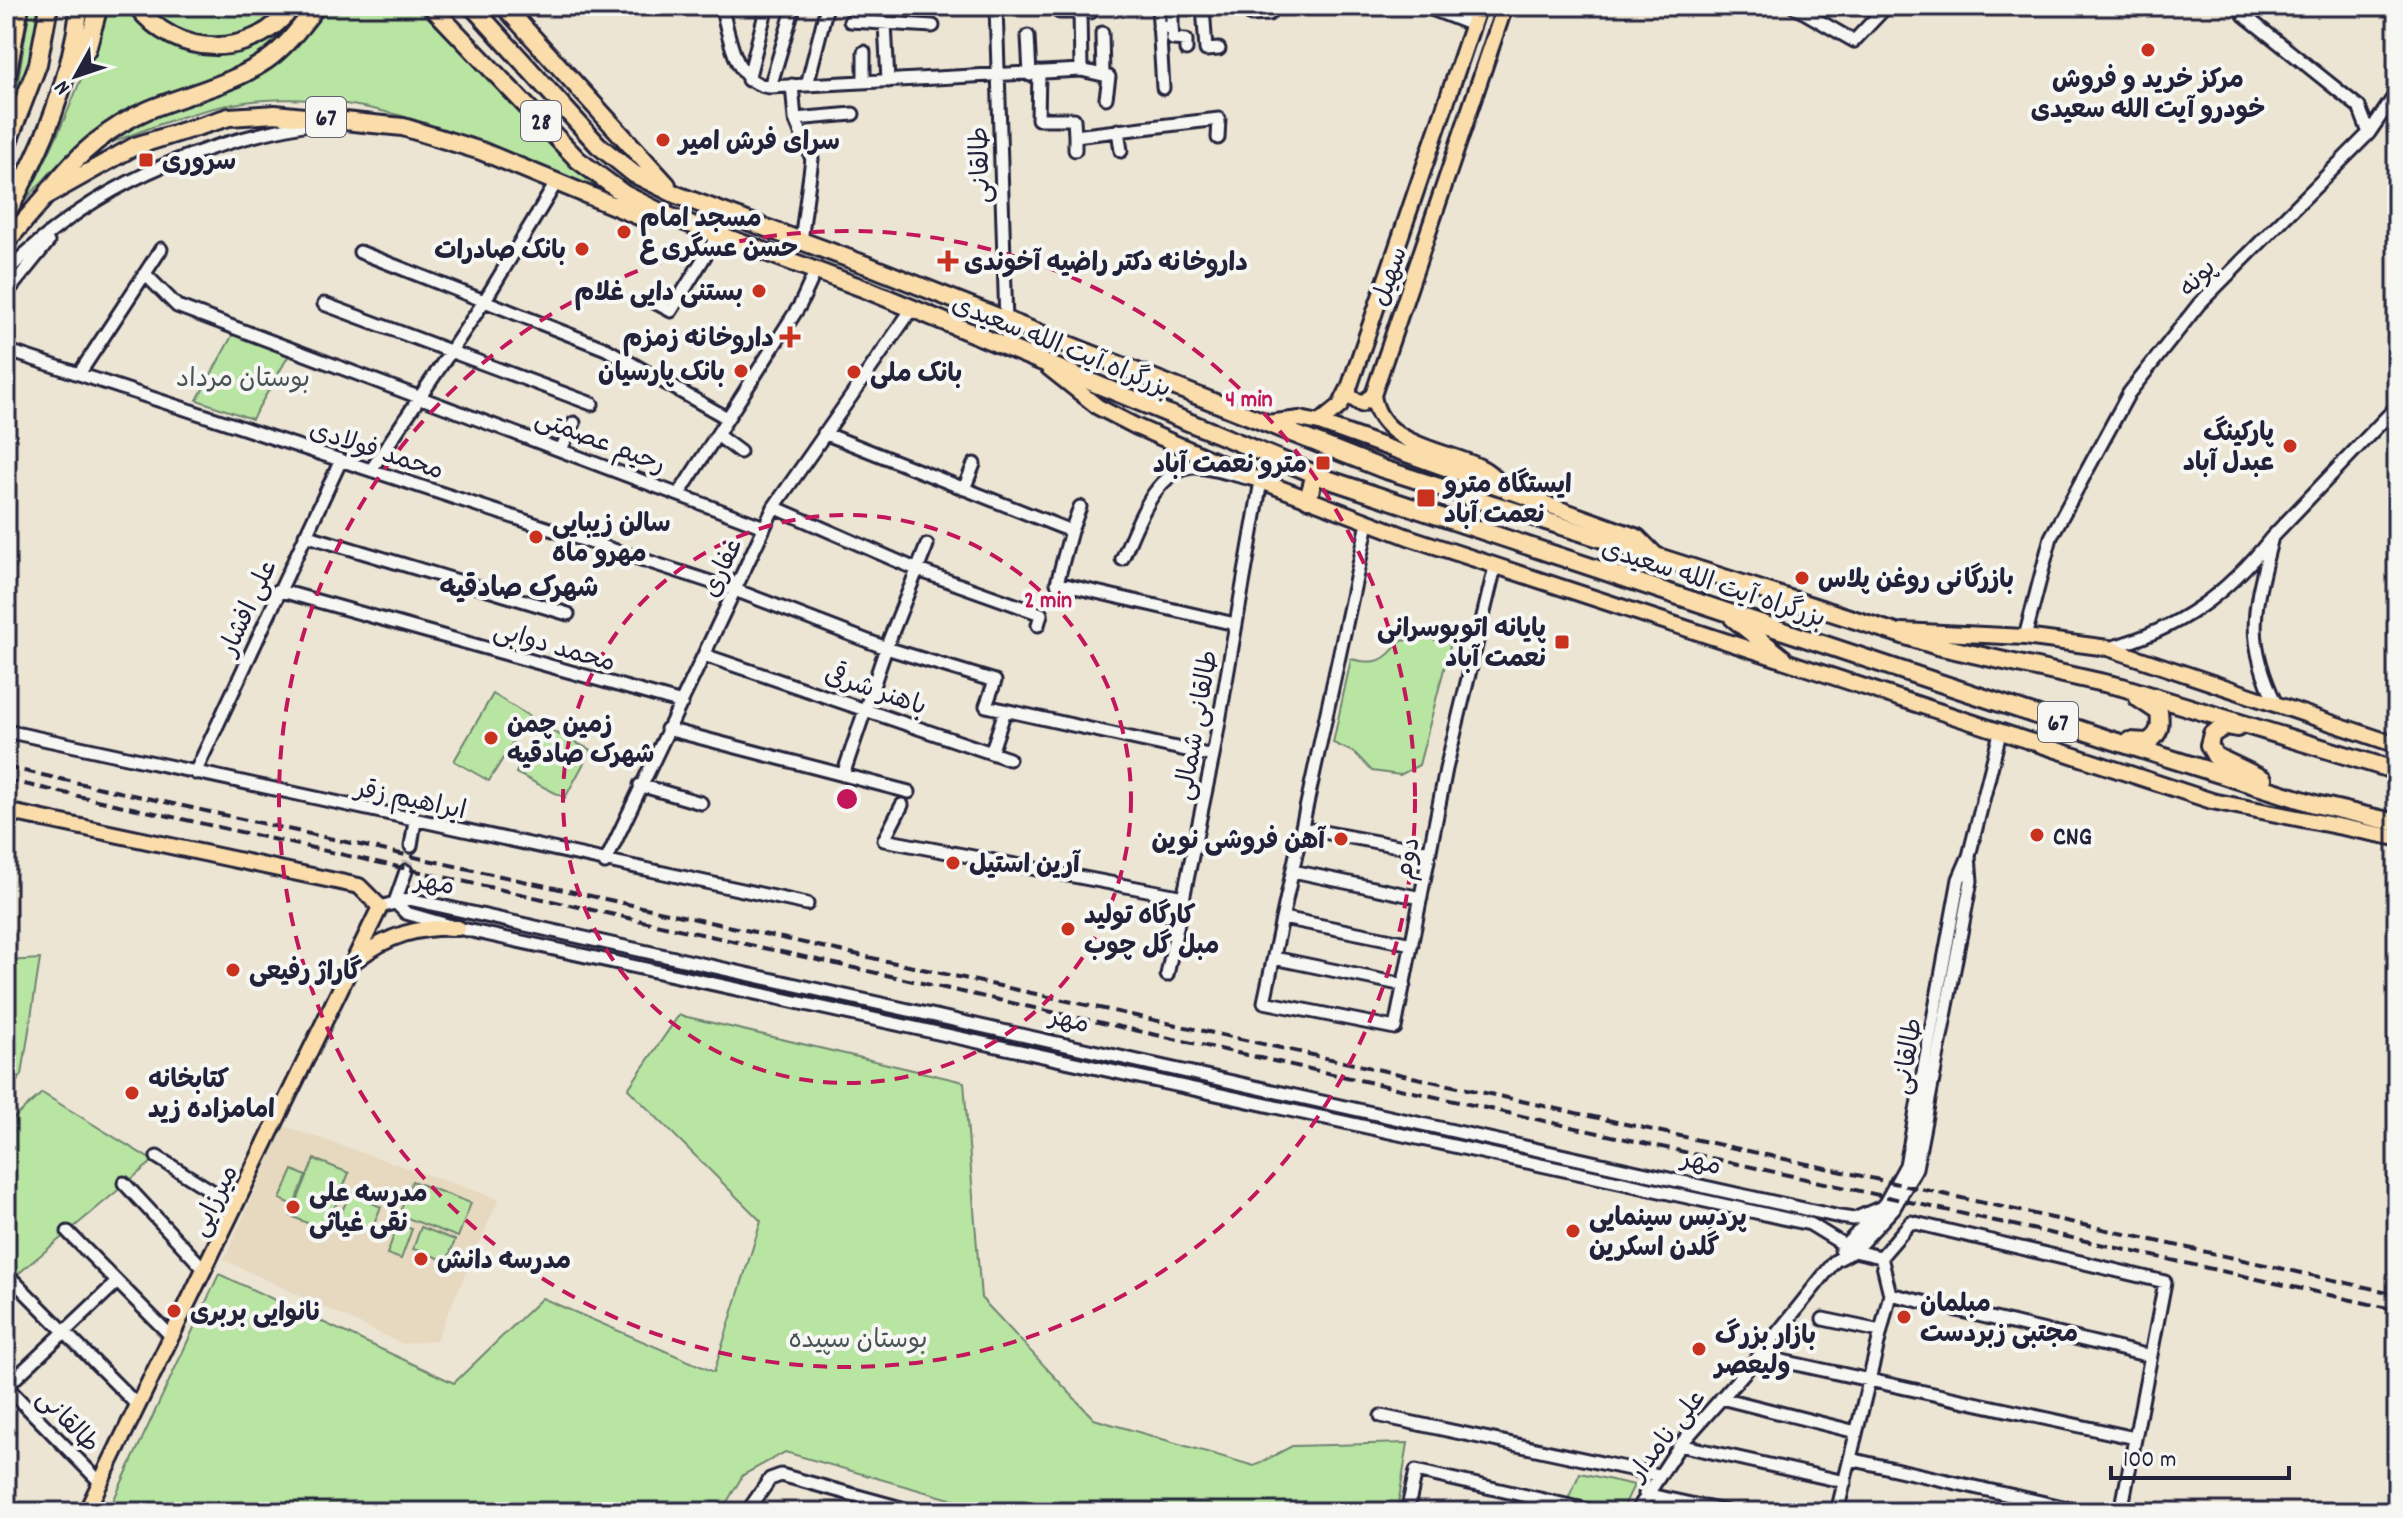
<svg xmlns="http://www.w3.org/2000/svg" width="2403" height="1518" font-family="Dekko,'Playpen Sans Arabic',sans-serif">
<style>
.built{fill:#e6d9bf}
.green{fill:#b9e5a3;stroke:#6e846f;stroke-width:2}
.lines{fill:none;stroke-linecap:round;stroke-linejoin:round}
.minor-tunnel{stroke:#c4beb5;stroke-width:11;stroke-dasharray:11 5.5;stroke-linecap:butt}
.minor-casing{stroke:#22223b;stroke-width:17}
.major-casing{stroke:#22223b;stroke-width:20}
.highway-casing{stroke:#22223b;stroke-width:22}
.minor{stroke:#f6f6f2;stroke-width:11}
.major{stroke:#faddab;stroke-width:14}
.highway{stroke:#faddab;stroke-width:16}
.rail{stroke:#22223b;stroke-width:4;stroke-dasharray:12 6;stroke-linecap:butt}
.ring{fill:none;stroke:#c2185b;stroke-width:4;stroke-dasharray:14 10}
.poi-dot{fill:#c8321e;stroke:#f6f6f2;stroke-width:3}
.labels{text-anchor:middle;stroke-width:8;stroke-linejoin:round;paint-order:stroke}
.shield{fill:#f6f6f2;stroke:#626272;stroke-width:2}
.shield-label{font-size:24px;font-weight:bold;fill:#22223b}
.poi-label{font-size:26px;font-weight:bold;fill:#22223b;stroke:#f6f6f2;text-anchor:start}
.street-label{font-size:26px;fill:#22223b;stroke:#f6f6f2}
.park-label{font-size:26px;fill:#485355;stroke:#f6f6f2}
.neighbourhood-label{font-size:28px;font-weight:bold;fill:#22223b;stroke:#f6f6f2}
.centre{fill:#c2185b;stroke:#f6f6f2;stroke-width:4}
.ring-label{font-size:24px;text-anchor:middle;font-weight:bold;fill:#c2185b;stroke:#f6f6f2;stroke-width:8;stroke-linejoin:round;paint-order:stroke}
</style>
<rect width="100%" height="100%" fill="#ede5d4"/>
<filter id="ink" filterUnits="userSpaceOnUse"><feTurbulence type="fractalNoise" baseFrequency=".0125" numOctaves="2"/><feDisplacementMap in="SourceGraphic" scale="16" xChannelSelector="R" yChannelSelector="G"/><feConvolveMatrix kernelMatrix="1 2 1 2 8 2 1 2 1" color-interpolation-filters="sRGB"/></filter>
<g filter="url(#ink)">
<!-- built -->
<path class="built" d="M 284,1126 L 499,1199 L 436,1340 L 402,1344 L 224,1260 Z"/>
<!-- green -->
<path class="green" d="M 30,6 L 46,6 L 41,36 L 6,141 L 6,123 L 18,82 Z
M 106,6 L 129,6 C 137,17 146,31 158,38 C 173,48 189,48 207,49 C 253,52 274,43 303,6 L 308,6 C 249,89 187,72 114,119 C 78,141 50,172 23,203 C 58,140 85,75 106,6 Z
M 145,6 L 283,6 C 258,35 210,50 174,31 C 164,25 154,14 145,6 Z
M 325,6 L 417,6 L 598,190 C 494,148 381,92 265,100 C 207,104 150,127 96,149 L 151,114 L 241,82 L 313,22 Z
M 233,334 L 289,355 L 252,419 L 197,400 Z
M 1423,638 L 1451,642 L 1419,765 L 1400,775 L 1372,771 L 1355,753 L 1333,743 L 1351,659 C 1376,665 1385,662 1400,641 Z
M 493,694 L 529,716 L 489,781 L 454,761 Z
M 540,725 L 591,750 L 565,798 L 516,773 Z
M 40,959 L 22,1075 L 6,1094 L 6,961 Z
M 679,1015 L 964,1082 L 981,1298 L 1094,1419 L 1254,1466 L 1292,1446 L 1408,1443 L 1397,1512 L 996,1512 L 785,1452 L 743,1475 L 721,1512 L 108,1512 L 219,1274 L 454,1383 L 542,1298 L 714,1372 L 761,1221 L 628,1089 Z
M 42,1093 L 153,1161 L 6,1284 L 6,1125 Z
M 314,1159 L 349,1173 L 325,1231 L 291,1216 Z
M 293,1170 L 306,1176 L 294,1205 L 280,1199 Z
M 412,1181 L 471,1203 L 458,1237 L 399,1215 Z
M 350,1193 L 381,1207 L 370,1232 L 339,1218 Z
M 398,1224 L 412,1229 L 401,1259 L 387,1254 Z
M 421,1227 L 455,1240 L 447,1261 L 413,1249 Z
M 1580,1473 L 1634,1485 L 1621,1512 L 1562,1512 Z"/>
<g class="lines">
<!-- minor-tunnel -->
<path class="minor-tunnel" d="M 406,871 L 411,846"/>
<!-- minor casing -->
<g class="minor-casing">
<path id="minor" d="M 721,6 C 730,36 733,83 770,87 L 1081,70 L 1103,75 L 1102,33
M 996,6 L 1006,322
M 1059,6 L 1059,12 L 1091,12 L 1091,6
M 1158,6 L 1163,88
M 1203,6 L 1206,50 L 1219,49
M 1424,6 L 1473,25
M 1793,6 L 1854,41 L 1887,6
M 1080,12 L 1081,70
M 1251,15 L 1269,14 L 1268,6
M 850,21 L 933,26
M 885,23 L 888,81
M 1172,26 L 1172,12
M 1159,28 L 1172,26 L 1173,39 L 1186,40 L 1186,50
M 1028,36 L 1030,75
M 864,52 L 864,82
M 1039,72 L 1038,119 L 1074,119 L 1075,136 L 1219,119 L 1218,138
M 748,80 L 767,6
M 792,85 L 795,119 L 812,159 L 801,241
M 807,85 L 827,6
M 770,87 L 794,6
M 1106,98 L 1109,77
M 795,119 L 853,114
M 1118,130 L 1121,151
M 2369,133 L 2397,92
M 1075,136 L 1075,150
M 360,252 L 606,349 L 727,418
M 6,272 C 94,184 195,144 314,123
M 145,274 L 177,306 L 764,527
M 6,294 L 48,242
M 654,302 L 671,311 L 718,235
M 324,304 L 592,404
M 6,350 L 735,590 L 886,648 L 995,681 L 986,706 L 1213,756
M 79,374 L 161,249
M 824,433 L 1071,531 L 1080,507
M 717,435 L 740,452
M 561,449 L 574,423
M 371,470 L 485,300 L 556,183
M 964,489 L 974,464
M 679,494 L 800,305 L 816,270
M 774,507 L 918,570 L 1041,614 L 1038,625
M 1368,523 L 1264,1002 L 1395,1028 L 1446,769 L 1495,567
M 1071,531 L 1057,583 L 1235,624
M 305,535 L 568,614
M 2272,537 L 2397,406
M 1122,559 C 1136,529 1153,471 1193,467 C 1208,466 1243,478 1261,481 L 1213,756 L 1167,975
M 278,590 L 682,703
M 2025,637 L 2051,537 L 2129,393 L 2199,304 L 2369,133 L 2359,107 L 2244,15
M 2109,648 C 2180,629 2227,594 2272,537 C 2255,607 2243,635 2276,704
M 704,655 L 1009,759
M 667,729 L 909,792
M 6,731 L 807,904
M 991,753 L 1005,711
M 195,773 L 341,460
M 843,775 L 886,648 L 927,545
M 640,785 L 701,803
M 902,805 L 884,840 L 1184,897
M 1302,828 L 1430,852
M 411,846 L 415,821
M 605,863 L 774,507 L 912,309
M 1293,871 L 1421,898
M 395,902 L 406,913 L 458,928 L 1810,1224 L 1854,1251 L 1881,1257 L 1890,1294 L 1837,1512
M 395,902 L 406,871
M 380,907 L 409,899 L 1840,1217 L 1854,1219 L 1877,1209
M 1283,918 L 1412,944
M 1274,958 L 1404,985
M 157,1157 L 236,1206
M 124,1183 L 205,1270
M 68,1232 L 172,1337
M 1841,1250 L 1885,1203 L 1906,1165 L 1959,879 L 1969,856 L 2000,733
M 1881,1257 L 1911,1222 L 2165,1282 L 2121,1512
M 14,1281 L 138,1406
M 1890,1294 L 2150,1356
M 1823,1319 L 1880,1331
M 1759,1356 L 2135,1438
M 6,1386 L 101,1483
M 6,1387 L 116,1283
M 1721,1398 L 1856,1432
M 1381,1416 L 1658,1475
M 1680,1445 L 1845,1482
M 1850,1459 L 2085,1512
M 1645,1494 L 1728,1512
M 747,1512 L 770,1479 L 781,1475 L 916,1512
M 1407,1512 L 1416,1471 L 1597,1512
M 1636,1512 L 1680,1445 L 1759,1356 L 1835,1261 L 1854,1251 L 1894,1208 L 1916,1168 L 1971,881 L 1969,856"/>
</g>
<!-- major casing -->
<g class="major-casing">
<path id="major" d="M 1505,6 L 1373,395 C 1379,445 1443,449 1480,467 C 1491,472 1500,483 1508,492
M 1049,368 L 1098,407 L 1137,427 L 1261,481 L 1408,537 L 2212,801 L 2397,838
M 1349,388 L 1349,396 L 1361,404 L 1373,395
M 1267,423 L 1300,419 L 1319,423 L 1638,537 L 1657,556
M 1319,423 L 1340,406 L 1349,388 L 1479,6
M 1902,631 L 2025,637 L 2108,648 L 2397,745
M 6,811 L 359,886 L 380,907 L 86,1512
M 357,959 C 389,935 418,926 458,928"/>
</g>
<!-- highway casing -->
<g class="highway-casing">
<path id="highway" d="M 137,6 C 176,59 253,60 293,6
M 431,6 L 578,160 L 624,194 L 666,215 L 865,289 L 1327,479 L 2111,740 L 2315,804 L 2397,823
M 472,6 L 598,145 L 634,174 L 677,195 L 869,266 L 1383,469 L 1937,646 L 2122,687 L 2397,771
M 504,6 L 667,185
M 72,70 L 87,49 L 99,6
M 6,82 L 20,6
M 6,147 L 38,64 L 49,6
M 49,191 C 75,157 108,127 148,110 C 187,94 231,85 267,60 C 287,46 302,25 317,6
M 6,215 C 44,144 69,86 80,6
M 6,242 L 46,196 L 135,146 L 229,117 L 275,114 L 403,127 L 481,151 L 646,219 L 666,215
M 1308,499 L 1315,474
M 1733,618 L 1783,658
M 2237,728 L 2226,726 L 2212,734 L 2209,745 L 2215,756 L 2263,779
M 2129,741 L 2148,742 C 2160,734 2161,726 2159,712 L 2138,698"/>
</g>
<!-- minor -->
<use href="#minor" class="minor"/>
<!-- major -->
<use href="#major" class="major"/>
<!-- highway -->
<use href="#highway" class="highway"/>
<!-- rail -->
<path class="rail" d="M 6,767 L 2397,1294
M 6,780 L 2397,1310"/>
</g>
</g>
<!-- distance rings -->
<g class="ring">
<circle cx="847" cy="799" r="284"/>
<circle cx="847" cy="799" r="568"/>
</g>
<!-- markers -->
<g class="poi-dot">
<circle cx="2148" cy="50" r="8"/>
<circle cx="663" cy="140" r="8"/>
<rect x="138" y="152" width="16" height="16" rx="4"/>
<circle cx="624" cy="232" r="8"/>
<circle cx="582" cy="249" r="8"/>
<path d="M944 249h8v8h8v8h-8v8h-8v-8h-8v-8h8z"/>
<circle cx="759" cy="291" r="8"/>
<path d="M786 325h8v8h8v8h-8v8h-8v-8h-8v-8h8z"/>
<circle cx="741" cy="371" r="8"/>
<circle cx="854" cy="372" r="8"/>
<circle cx="2290" cy="446" r="8"/>
<rect x="1315" y="455" width="16" height="16" rx="4"/>
<rect x="1416" y="488" width="20" height="20" rx="4"/>
<circle cx="536" cy="537" r="8"/>
<circle cx="1802" cy="578" r="8"/>
<rect x="1554" y="634" width="16" height="16" rx="4"/>
<circle cx="491" cy="738" r="8"/>
<circle cx="2037" cy="835" r="8"/>
<circle cx="1341" cy="839" r="8"/>
<circle cx="953" cy="863" r="8"/>
<circle cx="1068" cy="929" r="8"/>
<circle cx="233" cy="970" r="8"/>
<circle cx="132" cy="1093" r="8"/>
<circle cx="293" cy="1207" r="8"/>
<circle cx="1573" cy="1231" r="8"/>
<circle cx="421" cy="1259" r="8"/>
<circle cx="174" cy="1311" r="8"/>
<circle cx="1904" cy="1317" r="8"/>
<circle cx="1699" cy="1349" r="8"/>
</g>
<g class="labels">
<!-- shield labels -->
<g class="shield">
<rect x="306" y="97" width="40" height="40" rx="6"/>
<rect x="521" y="101" width="40" height="40" rx="6"/>
<rect x="2038" y="702" width="40" height="40" rx="6"/>
</g>
<g class="shield-label">
<text x="326" y="125">67</text>
<text x="541" y="129">28</text>
<text x="2058" y="730">67</text>
</g>
<!-- poi labels -->
<g class="poi-label">
<text x="2148" y="87" text-anchor="middle">مرکز خرید و فروش<tspan x="2148" dy="30">خودرو آیت الله سعیدی</tspan></text>
<text x="679" y="149">سرای فرش امیر</text>
<text x="162" y="169">سروری</text>
<text x="640" y="226">مسجد امام<tspan x="640" dy="30">حسن عسگری ع</tspan></text>
<text x="566" y="258" text-anchor="end">بانک صادرات</text>
<text x="964" y="270">داروخانه دکتر راضیه آخوندی</text>
<text x="743" y="300" text-anchor="end">بستنی دایی غلام</text>
<text x="774" y="346" text-anchor="end">داروخانه زمزم</text>
<text x="725" y="380" text-anchor="end">بانک پارسیان</text>
<text x="870" y="381">بانک ملی</text>
<text x="2274" y="440" text-anchor="end">پارکینگ<tspan x="2274" dy="30">عبدل آباد</tspan></text>
<text x="1307" y="472" text-anchor="end">مترو نعمت آباد</text>
<text x="1444" y="492">ایستگاه مترو<tspan x="1444" dy="30">نعمت آباد</tspan></text>
<text x="552" y="531">سالن زیبایی<tspan x="552" dy="30">مهرو ماه</tspan></text>
<text x="1818" y="587">بازرگانی روغن پلاس</text>
<text x="1546" y="636" text-anchor="end">پایانه اتوبوسرانی<tspan x="1546" dy="30">نعمت آباد</tspan></text>
<text x="507" y="732">زمین چمن<tspan x="507" dy="30">شهرک صادقیه</tspan></text>
<text x="2053" y="844">CNG</text>
<text x="1325" y="848" text-anchor="end">آهن فروشی نوین</text>
<text x="969" y="872">آرین استیل</text>
<text x="1084" y="923">کارگاه تولید<tspan x="1084" dy="30">مبل گل چوب</tspan></text>
<text x="249" y="979">گاراژ رفیعی</text>
<text x="148" y="1087">کتابخانه<tspan x="148" dy="30">امامزاده زید</tspan></text>
<text x="309" y="1201">مدرسه علی<tspan x="309" dy="30">نقی غیاثی</tspan></text>
<text x="1589" y="1225">پردیس سینمایی<tspan x="1589" dy="30">گلدن اسکرین</tspan></text>
<text x="437" y="1268">مدرسه دانش</text>
<text x="1920" y="1311">مبلمان<tspan x="1920" dy="30">مجتبی زبردست</tspan></text>
<text x="190" y="1320">نانوایی بربری</text>
<text x="1715" y="1343">بازار بزرگ<tspan x="1715" dy="30">ولیعصر</tspan></text>
</g>
<!-- street labels -->
<g class="street-label">
<text transform="translate(979 165) rotate(-92)" y="9">طالقانی</text>
<text transform="translate(1388 276) rotate(-71)" y="9">سهیل</text>
<text transform="translate(2196 277) rotate(-47)" y="9">پونه</text>
<text transform="translate(1062 345) rotate(22)" y="9">بزرگراه آیت الله سعیدی</text>
<text transform="translate(601 440) rotate(21)" y="9">رحیم عصمتی</text>
<text transform="translate(377 449) rotate(18)" y="9">محمد فولادی</text>
<text transform="translate(721 567) rotate(-65)" y="9">غفاری</text>
<text transform="translate(1714 582) rotate(18)" y="9">بزرگراه آیت الله سعیدی</text>
<text transform="translate(247 607) rotate(-65)" y="9">علی افشار</text>
<text transform="translate(555 645) rotate(16)" y="9">محمد دوابی</text>
<text transform="translate(876 689) rotate(19)" y="9">باهنر شرقی</text>
<text transform="translate(1195 725) rotate(-80)" y="9">طالقانی شمالی</text>
<text transform="translate(411 798) rotate(12)" y="9">ابراهیم زقر</text>
<text transform="translate(1406 858) rotate(-79)" y="9">دوم</text>
<text transform="translate(435 882) rotate(9)" y="9">مهر</text>
<text transform="translate(1070 1019) rotate(13)" y="9">مهر</text>
<text transform="translate(1906 1056) rotate(-80)" y="9">طالقانی</text>
<text transform="translate(1702 1161) rotate(13)" y="9">مهر</text>
<text transform="translate(213 1200) rotate(-64)" y="9">میرزایی</text>
<text transform="translate(69 1420) rotate(46)" y="9">طالقانی</text>
<text transform="translate(1666 1434) rotate(-52)" y="9">علی نامدار</text>
</g>
<!-- park labels -->
<g class="park-label">
<text x="243" y="386">بوستان مرداد</text>
<text x="858" y="1347">بوستان سپیده</text>
</g>
<!-- neighbourhood labels -->
<g class="neighbourhood-label">
<text x="519" y="596">شهرک صادقیه</text>
</g>
</g>
<circle cx="847" cy="799" r="12" class="centre"/>
<g class="ring-label">
<text x="1249" y="406">4 min</text>
<text x="1048" y="607">2 min</text>
</g>
<!-- margin -->
<rect width="2403" height="1518" fill="none" stroke="#f6f6f2" stroke-width="32"/>
<rect x="16" y="16" width="2371" height="1486" fill="none" stroke="#22223b" stroke-width="3" filter="url(#ink)"/>
<!-- north arrow -->
<g transform="translate(76 76) rotate(230)" stroke="#f6f6f2" stroke-width="6" paint-order="stroke">
<path d="M0-6L14 30L0 20L-14 30Z" fill="#22223b"/>
<text y="-12" font-size="22" font-weight="bold" text-anchor="middle" fill="#22223b">N</text>
</g>
<!-- scale -->
<path d="M2111 1466v12h178v-12" fill="none" stroke="#22223b" stroke-width="4"/>
<text x="2123" y="1466" font-size="24" fill="#22223b" stroke="#f6f6f2" stroke-width="6" paint-order="stroke">100 m</text>
</svg>
